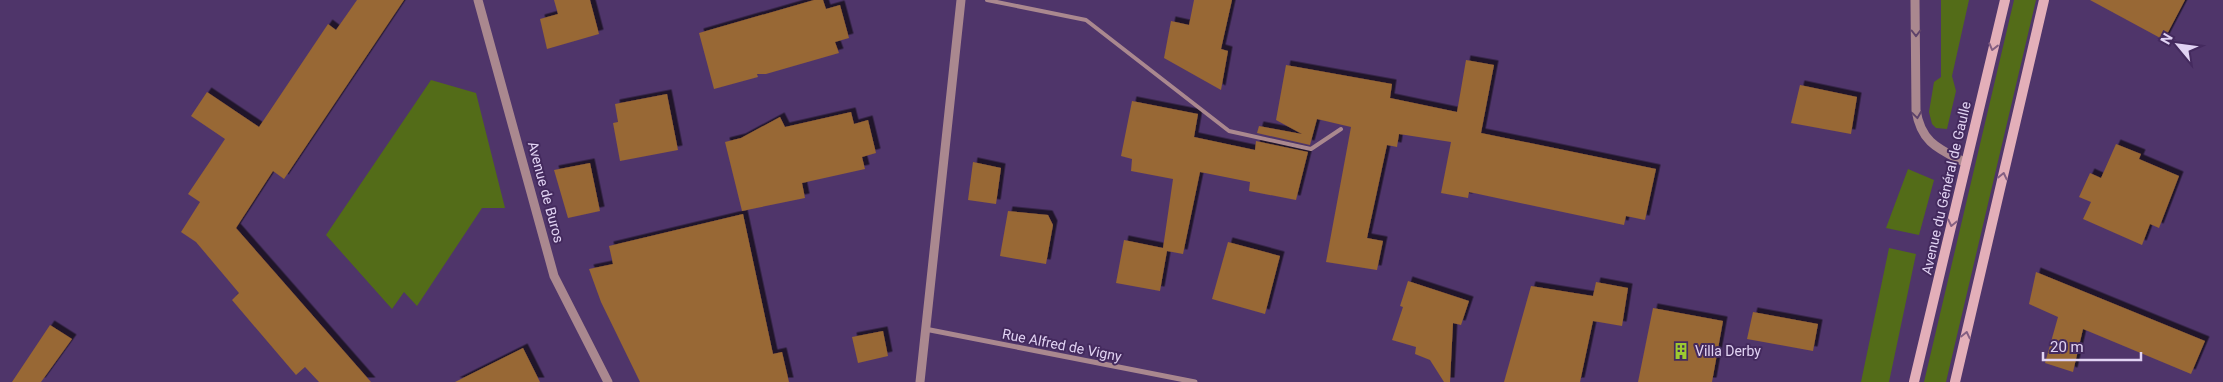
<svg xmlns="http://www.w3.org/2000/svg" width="2223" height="382" font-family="Roboto,sans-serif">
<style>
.green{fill:#536c18}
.building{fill:#986734;filter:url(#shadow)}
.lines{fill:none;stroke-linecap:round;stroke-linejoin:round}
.service{stroke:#aa888f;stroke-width:4}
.minor{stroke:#aa888f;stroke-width:5}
.tertiary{stroke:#aa888f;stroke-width:9}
.secondary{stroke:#e3afb9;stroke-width:10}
.oneway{stroke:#5e426a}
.oneway2{stroke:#845f82}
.labels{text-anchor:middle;stroke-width:4;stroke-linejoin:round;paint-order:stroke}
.street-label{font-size:14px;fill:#e1d3f3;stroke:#442a5e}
.poi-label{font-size:14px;fill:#e1d3f3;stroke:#442a5e;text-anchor:start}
</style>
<defs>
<filter id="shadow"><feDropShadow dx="4.5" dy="-4.5" stdDeviation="0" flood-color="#0009"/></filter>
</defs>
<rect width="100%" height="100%" fill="#4f356a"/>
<!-- green -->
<path class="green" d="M 1941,0 L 1969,0 L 1952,76 L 1956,91 L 1947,129 L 1936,128 L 1932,124 L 1929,112 L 1934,82 L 1941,77 Z
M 2014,0 L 2036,0 L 1946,382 L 1924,382 Z
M 431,80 L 476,93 L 505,208 L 482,208 L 417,306 L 404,292 L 392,309 L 326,235 Z
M 1908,169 L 1934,180 L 1919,235 L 1886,228 Z
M 1889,248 L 1916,254 L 1889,382 L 1861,382 Z"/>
<!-- building -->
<path class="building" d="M 357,0 L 404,0 L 284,179 L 273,171 L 236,228 L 371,382 L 319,382 L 305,367 L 296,375 L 232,300 L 239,293 L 196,242 L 181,232 L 200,202 L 188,194 L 225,139 L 191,116 L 207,92 L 259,127 L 328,24 L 336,30 Z
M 554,0 L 590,0 L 599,34 L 547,49 L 540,19 L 558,14 Z
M 814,0 L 823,0 L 826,9 L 840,5 L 849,38 L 835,42 L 839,53 L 766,74 L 757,74 L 758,77 L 714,89 L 699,33 Z
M 1194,0 L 1232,0 L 1221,49 L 1228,51 L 1221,90 L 1164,58 L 1171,21 L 1189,25 Z
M 2090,0 L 2185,0 L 2164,40 Z
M 1466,60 L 1494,65 L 1481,133 L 1656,169 L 1645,220 L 1626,216 L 1624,225 L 1469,192 L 1468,198 L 1441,193 L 1451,142 L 1399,134 L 1397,147 L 1387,145 L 1367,238 L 1383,241 L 1377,270 L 1326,262 L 1351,127 L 1317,119 L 1310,145 L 1257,133 L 1259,126 L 1302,134 L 1276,120 L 1286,65 L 1392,84 L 1390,98 L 1457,112 Z
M 1800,85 L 1857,97 L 1851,134 L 1791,123 Z
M 667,94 L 678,150 L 620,161 L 613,123 L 618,122 L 615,104 Z
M 1132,101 L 1198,114 L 1194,137 L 1255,150 L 1256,141 L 1308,152 L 1296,200 L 1249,191 L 1250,182 L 1200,172 L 1183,254 L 1167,251 L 1160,291 L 1116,283 L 1124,240 L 1163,248 L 1173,179 L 1131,171 L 1132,159 L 1121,156 Z
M 851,112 L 854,124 L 868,120 L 876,153 L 862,157 L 865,169 L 802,183 L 805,198 L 742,211 L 725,142 L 741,138 L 780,117 L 785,127 Z
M 2116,144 L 2141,154 L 2139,159 L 2179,176 L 2159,228 L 2150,224 L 2142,245 L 2083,219 L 2091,202 L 2079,197 L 2090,173 L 2101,178 Z
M 973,162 L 1001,168 L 996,204 L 968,200 Z
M 590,163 L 600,211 L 568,218 L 554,170 Z
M 1008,211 L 1048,215 L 1053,225 L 1046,264 L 1000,256 Z
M 743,214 L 773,354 L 782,352 L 789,382 L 640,382 L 601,302 L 589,269 L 613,264 L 609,246 Z
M 1228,242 L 1280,256 L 1265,314 L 1212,299 Z
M 2036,272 L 2205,341 L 2191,374 L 2083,329 L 2073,372 L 2045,363 L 2058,317 L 2029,304 Z
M 1408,281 L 1469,301 L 1461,325 L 1453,323 L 1450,382 L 1444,382 L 1430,360 L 1415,354 L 1416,347 L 1392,340 L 1403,307 L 1400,306 Z
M 1596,282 L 1628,288 L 1622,326 L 1593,321 L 1580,382 L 1504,382 L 1531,286 L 1593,296 Z
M 1653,308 L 1723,321 L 1712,382 L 1638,382 Z
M 1753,312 L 1818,324 L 1813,351 L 1747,339 Z
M 50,325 L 72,339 L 41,382 L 12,382 Z
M 883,331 L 888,356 L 858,363 L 852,337 Z
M 523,348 L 540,382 L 455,382 Z"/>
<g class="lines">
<!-- service -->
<path class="service" d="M 987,0 L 1086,20 L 1229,131 L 1311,149 L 1341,129"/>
<!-- minor -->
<path class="minor" d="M 925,329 L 1195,382"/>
<!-- tertiary -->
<path class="tertiary" d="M 478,0 L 554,276 L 608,382
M 1915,0 L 1916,110 C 1921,143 1939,149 1966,163
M 920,382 L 961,0"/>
<!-- secondary -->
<path class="secondary" d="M 1914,382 L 2005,0
M 1955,382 L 2044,0"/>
</g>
<!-- one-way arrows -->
<defs><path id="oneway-chevron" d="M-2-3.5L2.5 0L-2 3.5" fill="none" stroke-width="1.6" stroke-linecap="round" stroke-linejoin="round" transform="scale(1.25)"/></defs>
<g class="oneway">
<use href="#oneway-chevron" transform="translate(1916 33) rotate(90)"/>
<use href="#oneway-chevron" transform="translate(1917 115) rotate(82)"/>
</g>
<g class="oneway2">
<use href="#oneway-chevron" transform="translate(1993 47) rotate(104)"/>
<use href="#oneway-chevron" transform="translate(2003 176) rotate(-77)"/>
<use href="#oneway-chevron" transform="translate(1952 223) rotate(103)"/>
<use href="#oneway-chevron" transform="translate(1966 335) rotate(-77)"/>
</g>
<!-- icons -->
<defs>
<g id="building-bare" transform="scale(1.35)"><path d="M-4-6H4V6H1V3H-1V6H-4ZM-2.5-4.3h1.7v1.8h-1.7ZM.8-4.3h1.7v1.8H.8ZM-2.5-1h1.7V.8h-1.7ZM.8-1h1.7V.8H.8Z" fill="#9dca30" stroke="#442a5e" stroke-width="2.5" paint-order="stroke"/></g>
</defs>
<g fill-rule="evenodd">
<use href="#building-bare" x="1681" y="351"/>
</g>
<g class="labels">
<!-- street labels -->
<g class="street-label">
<text transform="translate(1946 188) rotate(-77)" y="5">Avenue du Général de Gaulle</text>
<text transform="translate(546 192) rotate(75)" y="5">Avenue de Buros</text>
<text transform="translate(1062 345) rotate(11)" y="5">Rue Alfred de Vigny</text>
</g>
<!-- poi labels -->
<g class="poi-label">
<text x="1695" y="356">Villa Derby</text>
</g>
</g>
<!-- north arrow -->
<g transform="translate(2178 45) rotate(299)" stroke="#442a5e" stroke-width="4" paint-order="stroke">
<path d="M0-4L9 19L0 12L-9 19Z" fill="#e1d3f3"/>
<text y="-8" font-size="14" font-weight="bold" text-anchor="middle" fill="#e1d3f3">N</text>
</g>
<!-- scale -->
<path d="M2043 352v8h98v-8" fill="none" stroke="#e1d3f3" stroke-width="2.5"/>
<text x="2050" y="352" font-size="15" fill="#e1d3f3" stroke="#442a5e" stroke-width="4" paint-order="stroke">20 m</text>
</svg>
